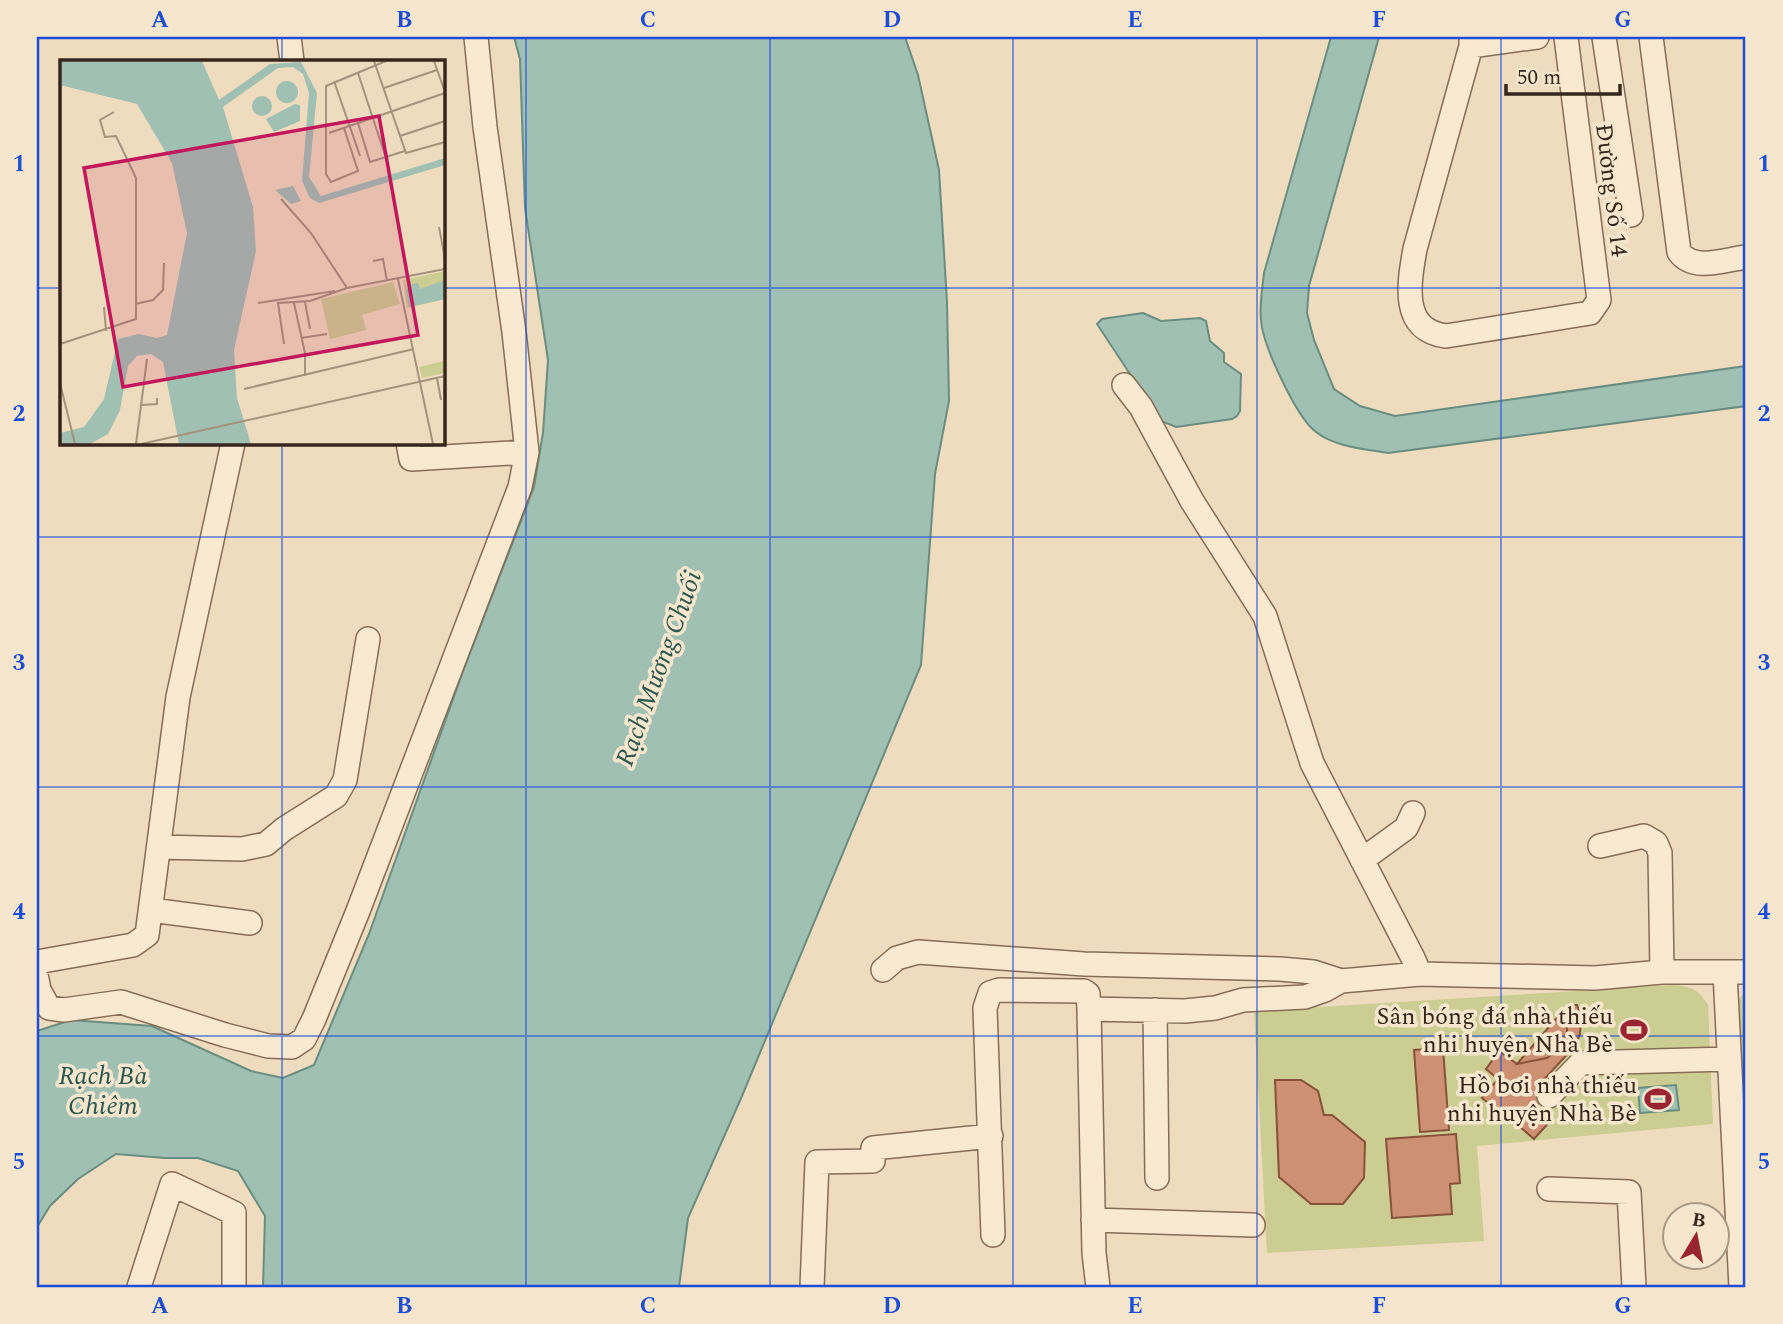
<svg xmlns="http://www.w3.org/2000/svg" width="1783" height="1324" font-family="Spectral,serif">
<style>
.green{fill:#cccd92}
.water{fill:#a1c0b4;stroke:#698e81;stroke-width:2}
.building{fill:#ce9072;stroke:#87523b;stroke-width:2}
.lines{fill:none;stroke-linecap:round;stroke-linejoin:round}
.minor-casing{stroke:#876c56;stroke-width:26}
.minor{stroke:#fae9d1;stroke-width:23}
.grid{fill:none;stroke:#1d4ed8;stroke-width:2;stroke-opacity:0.55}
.labels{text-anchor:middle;stroke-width:7;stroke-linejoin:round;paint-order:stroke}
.street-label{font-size:24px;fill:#36261b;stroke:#f6e6cd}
.poi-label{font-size:24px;fill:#36261b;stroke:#f6e6cd;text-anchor:end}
.water-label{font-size:26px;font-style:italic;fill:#2a574f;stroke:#f6e6cd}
.inset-road{fill:none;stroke:#a5937d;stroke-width:2}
.view{fill:#c2185b;fill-opacity:0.15;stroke:#c2185b;stroke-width:3.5}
.inset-edge{fill:none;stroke:#36261b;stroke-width:3.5}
.neatline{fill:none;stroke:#1d4ed8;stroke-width:2.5}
.grid-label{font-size:23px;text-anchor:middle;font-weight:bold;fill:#1d4ed8}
</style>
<rect width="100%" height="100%" fill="#efdbbe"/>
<!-- green -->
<path class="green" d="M 1675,985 C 1692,987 1699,990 1708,1005 L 1713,1124 L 1477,1146 L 1484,1241 L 1267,1253 L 1254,1011 Z
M 1746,991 L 1746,1153 L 1737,1001 Z"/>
<!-- water -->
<path class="water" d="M 514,37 L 905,37 L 918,75 L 939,170 L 947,302 L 949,401 L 935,474 L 921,665 L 742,1096 L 688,1218 L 679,1287 L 263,1287 L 265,1216 L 238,1171 L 198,1158 L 165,1158 L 116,1154 L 78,1179 L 50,1206 L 37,1227 L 37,1031 L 71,1020 L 152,1026 L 251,1071 L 283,1078 L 314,1065 L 369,934 L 462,674 L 534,487 L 543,433 L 548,360 L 525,208 L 520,59 Z
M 1331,37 L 1379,37 L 1309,286 L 1307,313 L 1314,340 L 1334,389 L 1360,406 L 1395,416 L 1746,366 L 1746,406 L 1388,453 C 1365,449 1335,447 1316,432 C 1297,418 1269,356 1263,332 C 1258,313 1262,292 1264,273 Z
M 1143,313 L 1161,321 L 1200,318 L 1206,321 L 1210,341 L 1224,353 L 1224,362 L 1241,374 L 1240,411 L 1237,416 L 1232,419 L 1176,427 L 1161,421 L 1097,324 L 1102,319 Z
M 1676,1085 L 1679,1110 L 1640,1113 L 1638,1088 Z"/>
<!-- building -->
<path class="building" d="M 1568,1005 L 1567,1031 L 1561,1046 L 1547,1058 L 1517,1064 Z
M 1568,1005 L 1577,1005 L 1581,1017 L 1580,1034 L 1575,1046 L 1537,1087 L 1545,1095 L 1518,1128 L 1482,1098 L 1498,1079 L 1486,1069 L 1499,1051 L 1517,1064 L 1547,1058 L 1561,1046 L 1567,1031 Z
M 1443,1048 L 1449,1130 L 1420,1132 L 1414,1050 Z
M 1275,1080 L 1301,1080 L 1318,1091 L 1324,1115 L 1332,1115 L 1365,1142 L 1364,1178 L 1343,1204 L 1311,1204 L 1279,1177 Z
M 1537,1106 L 1552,1119 L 1534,1139 L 1519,1126 Z
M 1456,1134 L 1460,1183 L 1450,1184 L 1452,1214 L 1392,1218 L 1386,1139 Z"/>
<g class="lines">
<!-- minor casing -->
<g class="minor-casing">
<path id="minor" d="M 289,37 L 292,61
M 1471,37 L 1471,46 L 1415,249 C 1409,283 1400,330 1446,336 L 1590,313 L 1599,300 L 1566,37
M 1604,37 L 1631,215
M 1651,37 L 1679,252 C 1694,272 1724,260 1746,257
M 1471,46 L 1537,37
M 1124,385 L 1141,407 L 1192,501 L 1265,616 L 1312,763 L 1413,958 L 1420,974
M 408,443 L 411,459 L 527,452
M 1600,846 L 1644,836 L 1656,843 L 1660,853 L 1662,972
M 159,847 L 242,849 L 266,844 L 284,829 L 336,796 L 345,780 L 368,639
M 1362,860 L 1406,828 L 1413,813
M 151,910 L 250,923
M 37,962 L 133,945 L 147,935 L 178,697 L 233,443
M 883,970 L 897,958 L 918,952 L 1084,964 L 1280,969 L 1313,972 L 1341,981
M 1725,973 L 1741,1287
M 37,979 L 39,990 L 49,1008 L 64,1010 L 121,1002 L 225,1035 L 268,1046 L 292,1047 L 304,1039 L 314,1019 L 358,911 L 520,487 L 527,452 L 514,332 L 485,127 L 476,37
M 1089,1009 L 1094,1253 L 1098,1287
M 1155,1010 L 1157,1178
M 1549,1096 L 1581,1063 L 1728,1059
M 1549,1189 L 1629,1192 L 1634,1287
M 1093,1220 L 1253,1225
M 993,1235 L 985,1008 L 990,993 L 999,990 L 1084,991 L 1088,994 L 1089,1009 L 1185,1011 L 1215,1008 L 1243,1000 L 1305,997 L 1325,990 L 1341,981 L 1420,974 L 1595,978 L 1662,972 L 1746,972
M 139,1287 L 172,1184 L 234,1213 L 234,1287
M 812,1287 L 817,1162 L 873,1161 L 873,1148 L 991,1136"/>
</g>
<!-- minor -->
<use href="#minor" class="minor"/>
</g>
<!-- grid -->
<path class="grid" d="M 282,37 L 282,61M 526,37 L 526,1287M 770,37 L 770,1287M 1013,37 L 1013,1287M 1257,37 L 1257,1287M 1501,37 L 1501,1287M 37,288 L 61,288M 443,288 L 1746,288M 282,443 L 282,1287M 37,537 L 1746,537M 37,787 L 1746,787M 37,1036 L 1746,1036"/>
<!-- icons -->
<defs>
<g id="stadium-bare" transform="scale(2.1)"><path d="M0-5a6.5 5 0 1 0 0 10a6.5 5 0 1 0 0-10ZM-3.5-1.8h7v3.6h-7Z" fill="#982531" stroke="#f6e6cd" stroke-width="2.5" paint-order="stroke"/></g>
</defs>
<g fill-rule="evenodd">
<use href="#stadium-bare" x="1634" y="1030"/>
<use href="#stadium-bare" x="1658" y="1099"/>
</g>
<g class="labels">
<!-- street labels -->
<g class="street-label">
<text transform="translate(1612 190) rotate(83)" y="8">Đường Số 14</text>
</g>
<!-- poi labels -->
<g class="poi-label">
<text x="1613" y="1024">Sân bóng đá nhà thiếu<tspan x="1613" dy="28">nhi huyện Nhà Bè</tspan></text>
<text x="1637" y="1093">Hồ bơi nhà thiếu<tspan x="1637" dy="28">nhi huyện Nhà Bè</tspan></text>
</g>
<!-- water labels -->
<g class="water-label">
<text transform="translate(658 668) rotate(-70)" y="9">Rạch Mương Chuối</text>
<text x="103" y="1084">Rạch Bà<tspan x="103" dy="30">Chiêm</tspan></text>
</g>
</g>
<!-- overview -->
<g transform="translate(60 60)">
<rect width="385" height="385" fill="#efdbbe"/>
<path d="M 385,211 L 385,239 L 347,248 L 343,220 ZM 333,222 L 340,244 L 302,255 L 306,270 L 270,279 L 261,239 ZM 384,301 L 385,313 L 362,318 L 359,307 Z" fill="#cccd92"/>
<path d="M 0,1 L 142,1 L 159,40 L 210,4 L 241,2 L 257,33 L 249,117 L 261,136 L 385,98 L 385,105 L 259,143 L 250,138 L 242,121 L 249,33 L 243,14 L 233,7 L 218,8 L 163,47 L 193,147 L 196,191 L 174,290 L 177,338 L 191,384 L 119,384 L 103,302 L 91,294 L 77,296 L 68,306 L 60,350 L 48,374 L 30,384 L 0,384 L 0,373 L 24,367 L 44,339 L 58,279 L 79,274 L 97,278 L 107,275 L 127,173 L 112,103 L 77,44 L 0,25 ZM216 32a11 11 0 1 1 22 0a11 11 0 1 1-22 0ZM192 46a10 10 0 1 1 20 0a10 10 0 1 1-20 0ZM 235,44 L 240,45 L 240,61 L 214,72 L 206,59 ZM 233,126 L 241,141 L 231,144 L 215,130 ZM 385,220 L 385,239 L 349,247 L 346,230 L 352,224 L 358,223 L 360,229 Z" fill="#a1c0b4"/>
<path class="inset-road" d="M 314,1 L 346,93 L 385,82M 374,1 L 385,32M 298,13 L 326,98M 274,21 L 300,96M 324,28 L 377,10M 298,63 L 310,102 L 345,91M 284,68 L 298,111 L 271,122 L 266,114 L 266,26 L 326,1M 269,73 L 385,33M 340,76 L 385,61M 221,139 L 251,173 L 287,228M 379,167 L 385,199M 313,201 L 323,199 L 327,221M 338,219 L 373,384M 245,242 L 250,269M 198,243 L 275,231M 234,243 L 245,293 L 245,316M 75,244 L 93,240 L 103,230 L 104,203M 44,247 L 46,271M 241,278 L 267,274M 0,284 L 76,259 L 76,118 L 56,76 L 45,77 L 40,60 L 54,52M 224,284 L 218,243 L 250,241 L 287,228 L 385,209M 377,318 L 381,340M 0,323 L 15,384M 184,329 L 354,289M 81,345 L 97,344 L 97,338M 76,384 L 87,299M 81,384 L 385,316"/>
<path class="view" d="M 319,56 L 358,275 L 63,327 L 24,108 Z"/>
<rect width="385" height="385" class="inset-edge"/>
</g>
<!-- border -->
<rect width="1783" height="1324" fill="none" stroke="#f6e6cd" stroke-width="77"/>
<!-- north arrow -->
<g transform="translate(1696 1236) rotate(10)"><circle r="33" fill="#f6e6cd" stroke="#a99986" stroke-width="2"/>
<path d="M0-5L12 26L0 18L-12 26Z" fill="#982531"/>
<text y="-10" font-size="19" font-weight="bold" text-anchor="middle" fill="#36261b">B</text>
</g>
<!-- scale -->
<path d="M1506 84v10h114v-10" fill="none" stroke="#36261b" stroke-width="3.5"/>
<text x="1517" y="84" font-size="21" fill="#36261b" stroke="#f6e6cd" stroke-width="5" paint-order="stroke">50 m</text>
<rect x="38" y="38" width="1706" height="1248" class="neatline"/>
<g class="grid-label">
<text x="160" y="27">A</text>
<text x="404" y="27">B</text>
<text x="648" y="27">C</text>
<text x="892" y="27">D</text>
<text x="1135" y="27">E</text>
<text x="1379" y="27">F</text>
<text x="1623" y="27">G</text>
<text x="19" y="171">1</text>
<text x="1764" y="171">1</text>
<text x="19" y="421">2</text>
<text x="1764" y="421">2</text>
<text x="19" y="670">3</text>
<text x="1764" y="670">3</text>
<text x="19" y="919">4</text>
<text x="1764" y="919">4</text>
<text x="19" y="1169">5</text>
<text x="1764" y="1169">5</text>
<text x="160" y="1313">A</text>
<text x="404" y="1313">B</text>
<text x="648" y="1313">C</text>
<text x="892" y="1313">D</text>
<text x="1135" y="1313">E</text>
<text x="1379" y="1313">F</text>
<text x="1623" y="1313">G</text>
</g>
</svg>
